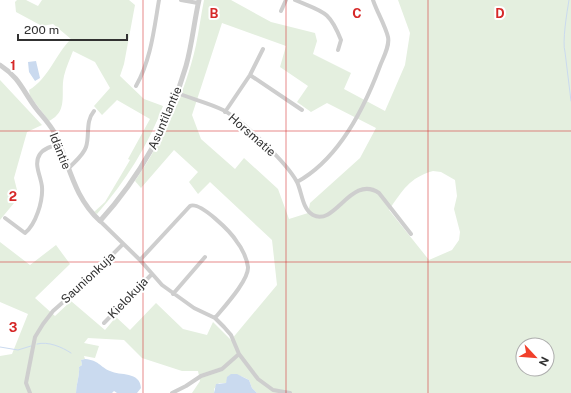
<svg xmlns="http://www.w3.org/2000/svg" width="571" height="393" font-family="'Public Sans',sans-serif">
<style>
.green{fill:#e4efdf;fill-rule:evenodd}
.water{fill:#cadaef}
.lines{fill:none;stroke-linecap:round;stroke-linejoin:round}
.stream{stroke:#cadaef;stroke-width:1}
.minor{stroke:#cecece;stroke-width:4}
.tertiary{stroke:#cecece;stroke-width:5}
.grid{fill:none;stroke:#d62828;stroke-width:1;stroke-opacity:0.55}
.labels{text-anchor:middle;stroke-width:4;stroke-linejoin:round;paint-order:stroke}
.street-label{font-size:12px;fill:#313131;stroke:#fff}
.grid-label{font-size:13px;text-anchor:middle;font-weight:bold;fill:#d62828;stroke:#fff;stroke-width:4;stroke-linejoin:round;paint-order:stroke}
</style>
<rect width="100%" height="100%" fill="#fff"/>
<!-- green -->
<path class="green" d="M 17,0 L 26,0 L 38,6 L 42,0 L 129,0 L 135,5 L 124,64 L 120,76 L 144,99 L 163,106 C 148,146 125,182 97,214 L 94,212 L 105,202 L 130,160 L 128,159 L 150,119 L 117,100 L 102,115 L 94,106 L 110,88 L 95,62 L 73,51 C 70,59 66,67 64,76 C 60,93 69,111 49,121 L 30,96 L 29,90 C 49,78 55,55 71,39 L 53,24 L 42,26 L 16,12 L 15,2 Z
M 204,0 L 231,0 L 271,22 L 315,33 L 317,41 L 313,54 L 351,73 L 344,89 L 385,111 L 405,65 L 410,33 L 398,0 L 571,0 L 571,393 L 257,393 L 252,388 L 249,380 C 240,375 230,370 226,383 L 219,383 L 214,389 L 214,393 L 192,393 L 200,381 L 198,371 L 182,371 L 142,358 L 124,340 L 88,338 L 84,343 L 99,346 L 95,358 L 84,356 L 85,359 L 81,360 L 82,365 L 79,367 C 80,375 76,384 76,393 L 0,393 L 0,356 L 12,354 L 28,314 L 0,302 L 0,242 L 30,265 L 56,245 L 70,264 L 35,298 L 55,316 L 71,301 L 105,330 L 116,317 L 130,330 L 156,303 L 183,329 L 207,335 L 213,322 L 231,340 L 277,285 L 272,240 L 210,182 L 198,194 L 189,182 L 198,172 L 174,150 L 141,188 L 135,181 C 163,140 185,94 196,45 C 199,30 201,15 204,0 ZM 222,23 L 286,46 L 280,67 L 308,86 L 297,102 L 311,112 L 327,103 L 376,128 L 360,158 L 310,203 L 308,213 L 289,219 L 278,189 L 244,158 L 235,169 L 201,139 L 192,115 ZM 433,171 L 441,172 L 455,180 L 457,196 L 454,209 L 460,232 L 459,240 L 452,250 L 429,260 L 389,210 C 403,190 409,178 433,171 ZM 523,345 L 547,345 L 547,369 L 523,369 Z
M 0,80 L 42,125 L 27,132 L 14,178 L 17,190 L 14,203 L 0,220 Z"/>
<!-- water -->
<path class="water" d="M 36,61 L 40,78 L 35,81 L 29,72 L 28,62 Z
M 85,359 C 99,360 100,367 110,371 C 120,376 140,371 141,388 L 137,393 L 117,393 L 114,391 L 112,393 L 76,393 C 76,384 80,375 79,367 L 82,365 L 81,360 Z
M 231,374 L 237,374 L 249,380 L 252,388 L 257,393 L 214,393 L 216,384 L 226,383 L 227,377 Z"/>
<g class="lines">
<!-- stream -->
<path class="stream" d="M 569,0 C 567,12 562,42 565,52 L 571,101
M 37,344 C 48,341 62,347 71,353
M 0,347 L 18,350 L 31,346"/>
<!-- minor -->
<path class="minor" d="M 181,0 L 198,3
M 295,0 C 323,12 329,10 341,40 L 338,50
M 281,11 L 286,0
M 250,75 L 302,110
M 136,86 C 151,60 154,29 159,0
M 177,93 C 192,99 209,103 223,110 C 242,120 287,163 297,182 C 302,192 302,209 313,215 C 335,227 351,174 379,193 L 411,234
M 225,112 L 250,75 L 263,49
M 68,169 C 74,162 83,156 86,147 C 90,135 85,122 94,111
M 297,182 C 339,159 364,109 380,66 C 383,58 390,46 388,37 C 385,25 377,12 373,0
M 5,218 L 25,233 C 36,224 43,201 42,187 C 41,176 33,164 40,154 C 44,148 52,146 59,144
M 100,221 L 140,260 L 162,285 L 194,308 L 215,318 L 224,327 L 231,335 L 239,354 L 258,379 L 273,390 L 290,393
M 140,260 L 190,206 C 200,201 231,232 237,242 C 242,248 247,259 248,267 C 249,280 224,307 215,318
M 173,294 L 205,257
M 104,323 L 152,274
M 30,393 L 26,383 L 35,337 L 43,324 L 53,311 L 78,289 L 123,244
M 172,393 L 186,386 L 201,376 L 222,369 L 239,354"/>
<!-- tertiary -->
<path class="tertiary" d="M 0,65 C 19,77 23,91 35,107 C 41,115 49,123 54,132 C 70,164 72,195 100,221 C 140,177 169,124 186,66 C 192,45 194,22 199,0"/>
</g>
<!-- grid -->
<path class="grid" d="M 143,0 L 143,393M 286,0 L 286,393M 428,0 L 428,393M 0,131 L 571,131M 0,262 L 571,262"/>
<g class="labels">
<!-- street labels -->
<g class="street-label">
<text transform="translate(165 118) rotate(-67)" y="4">Asuntilantie</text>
<text transform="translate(252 135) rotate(41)" y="4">Horsmatie</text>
<text transform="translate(60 151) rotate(68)" y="4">Idäntie</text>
<text transform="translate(88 278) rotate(-43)" y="4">Saunionkuja</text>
<text transform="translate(128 298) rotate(-46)" y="4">Kielokuja</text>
</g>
</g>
<g class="grid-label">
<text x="214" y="18">B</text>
<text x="357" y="18">C</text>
<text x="500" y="18">D</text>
<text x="13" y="70">1</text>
<text x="13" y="201">2</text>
<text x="13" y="332">3</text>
</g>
<!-- north arrow -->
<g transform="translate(535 357) rotate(116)"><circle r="19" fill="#ffffff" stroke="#adadad"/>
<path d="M0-3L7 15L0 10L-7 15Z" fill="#f1402b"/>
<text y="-6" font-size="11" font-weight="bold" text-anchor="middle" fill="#313131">N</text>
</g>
<!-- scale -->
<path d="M18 34v6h109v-6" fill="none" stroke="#313131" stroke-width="2"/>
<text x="24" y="34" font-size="12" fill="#313131" stroke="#ffffff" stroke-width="3" paint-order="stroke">200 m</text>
</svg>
